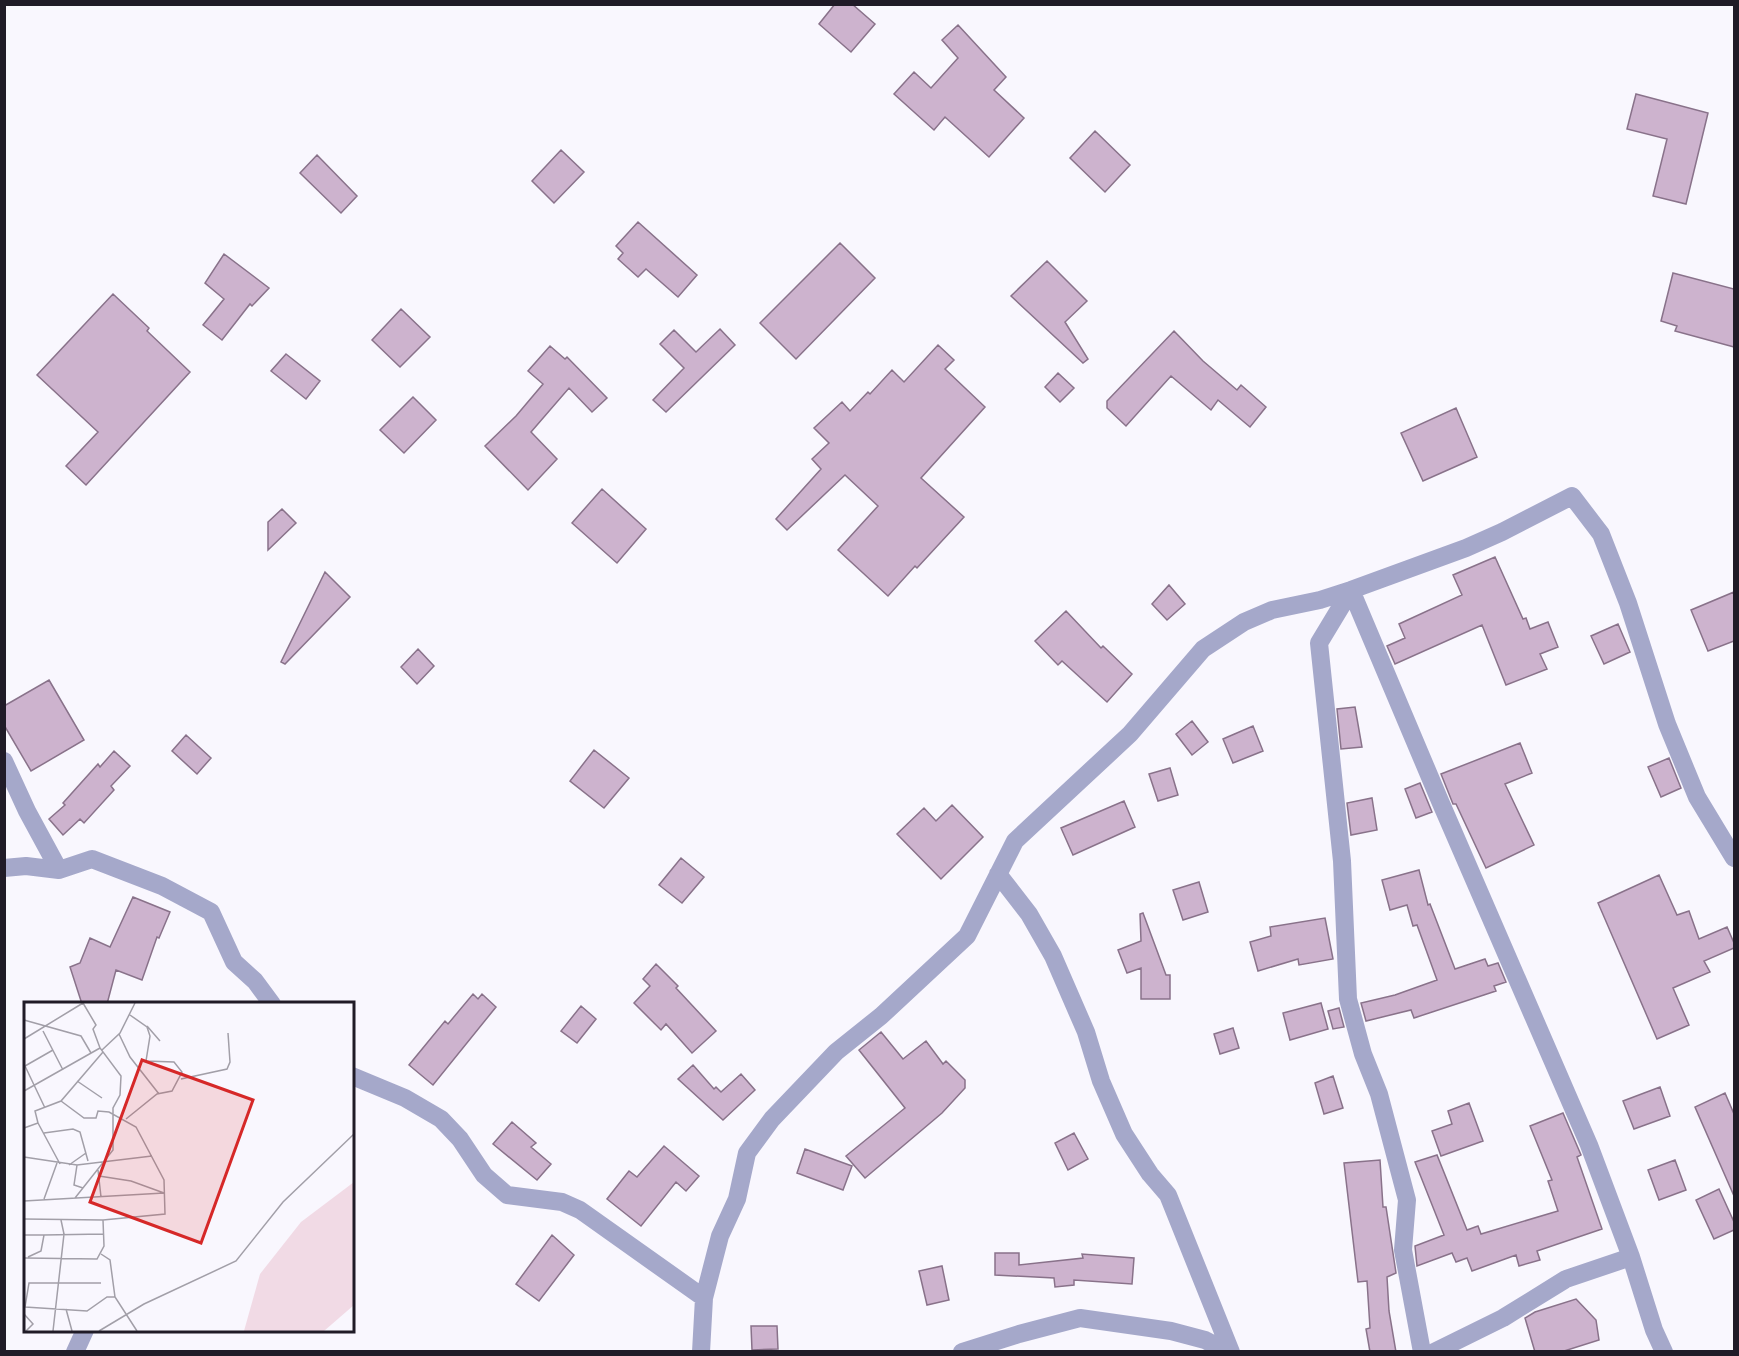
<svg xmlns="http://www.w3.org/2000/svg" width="1739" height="1356" font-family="Cabin,sans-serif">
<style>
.building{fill:#cdb3ce;stroke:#89728a;stroke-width:1.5}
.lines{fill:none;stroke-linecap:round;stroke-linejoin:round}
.street{stroke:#a5a8ca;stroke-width:18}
.inset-road{fill:none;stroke:#a29fa8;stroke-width:1.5}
.view{fill:#d62828;fill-opacity:0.15;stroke:#d62828;stroke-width:3}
.inset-edge{fill:none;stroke:#201b27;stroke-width:3}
</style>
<rect width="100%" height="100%" fill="#f9f7fe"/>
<!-- building -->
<path class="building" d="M 835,4 L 852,4 L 875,24 L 851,52 L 819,24 Z
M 958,25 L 1006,77 L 994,90 L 1024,118 L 989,157 L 945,117 L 934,130 L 894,94 L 914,72 L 931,88 L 958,58 L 942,40 Z
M 1636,94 L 1708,113 L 1686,204 L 1653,196 L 1667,139 L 1627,129 Z
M 1095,131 L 1130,165 L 1105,192 L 1070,158 Z
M 561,150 L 584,172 L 554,203 L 532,181 Z
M 317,155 L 357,196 L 341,213 L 300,173 Z
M 638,222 L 697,275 L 678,297 L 646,269 L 638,277 L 618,259 L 623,253 L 616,246 Z
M 840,243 L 875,278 L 796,359 L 760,323 Z
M 224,254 L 269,288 L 252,306 L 250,304 L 222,340 L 203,325 L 224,299 L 205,283 Z
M 1047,261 L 1087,301 L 1065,322 L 1088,359 L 1083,363 L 1011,296 Z
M 1673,273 L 1734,289 L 1734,347 L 1675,331 L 1677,326 L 1661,321 Z
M 113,294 L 149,328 L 147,331 L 190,372 L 86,485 L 66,466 L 98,432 L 37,375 Z
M 401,309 L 430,337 L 400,367 L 372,340 Z
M 720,329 L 735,345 L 666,412 L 653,400 L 684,368 L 660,344 L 674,330 L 696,352 Z
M 1174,331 L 1203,361 L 1237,390 L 1241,385 L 1266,407 L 1250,427 L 1218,400 L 1211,410 L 1171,376 L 1126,426 L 1107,408 L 1107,401 Z
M 938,345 L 954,360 L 945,369 L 985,407 L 921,478 L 964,517 L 917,568 L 915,566 L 888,596 L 838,550 L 878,506 L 845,475 L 787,530 L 776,519 L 821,469 L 812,459 L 829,443 L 814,428 L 842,402 L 850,411 L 868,392 L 870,394 L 892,370 L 904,382 Z
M 550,346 L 565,359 L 567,357 L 607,398 L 592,412 L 569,388 L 531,432 L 557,459 L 528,490 L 485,446 L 516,416 L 543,384 L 528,371 Z
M 286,354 L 320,381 L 306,399 L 271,371 Z
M 1058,373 L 1074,388 L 1060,402 L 1045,387 Z
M 413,397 L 436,420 L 404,453 L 380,430 Z
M 1456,408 L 1477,457 L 1423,481 L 1401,433 Z
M 602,489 L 646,529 L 617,563 L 572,523 Z
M 282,509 L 296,523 L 268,550 L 268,522 Z
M 1495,557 L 1523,619 L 1526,618 L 1530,629 L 1548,622 L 1558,647 L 1540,654 L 1547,669 L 1506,685 L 1482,625 L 1395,664 L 1387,646 L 1405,638 L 1399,624 L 1462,595 L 1453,575 Z
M 325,572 L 350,597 L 285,664 L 281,662 Z
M 1169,585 L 1185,604 L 1167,620 L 1152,604 Z
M 1734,592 L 1734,641 L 1708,651 L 1691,610 Z
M 1066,611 L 1101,648 L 1103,646 L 1132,674 L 1107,702 L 1062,661 L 1058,665 L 1035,641 Z
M 1618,624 L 1630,652 L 1604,664 L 1591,636 Z
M 418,649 L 434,666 L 417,684 L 401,667 Z
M 49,680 L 84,740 L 31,771 L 4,725 L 4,706 Z
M 1355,707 L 1362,747 L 1341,749 L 1337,709 Z
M 1192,721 L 1208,742 L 1192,755 L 1176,734 Z
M 1253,726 L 1263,751 L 1233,763 L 1223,739 Z
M 186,735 L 211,758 L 197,774 L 172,751 Z
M 1520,743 L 1532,773 L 1505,784 L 1534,845 L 1486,868 L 1456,804 L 1453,804 L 1441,774 Z
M 594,750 L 629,778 L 604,808 L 570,781 Z
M 114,751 L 130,766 L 111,786 L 114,790 L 84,823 L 80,819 L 63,835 L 49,819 L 65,805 L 63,803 L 98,764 L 100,767 Z
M 1669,758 L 1681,788 L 1661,797 L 1648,767 Z
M 1170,768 L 1178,795 L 1158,801 L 1149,774 Z
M 1420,783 L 1432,812 L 1416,818 L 1405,789 Z
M 1372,798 L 1377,830 L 1351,835 L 1347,803 Z
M 1124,801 L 1135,827 L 1073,855 L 1061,828 Z
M 952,805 L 983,837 L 941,879 L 897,834 L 924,808 L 936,821 Z
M 681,858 L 704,877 L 682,903 L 659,885 Z
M 1419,870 L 1428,905 L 1430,904 L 1455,969 L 1485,959 L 1488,966 L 1498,963 L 1506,982 L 1494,986 L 1496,991 L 1414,1018 L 1411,1010 L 1366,1021 L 1361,1003 L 1395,995 L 1437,980 L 1417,925 L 1413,926 L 1407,905 L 1390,910 L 1382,880 Z
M 1659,875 L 1677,915 L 1689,911 L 1699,939 L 1727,927 L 1734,943 L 1734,948 L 1704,961 L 1710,972 L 1673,988 L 1689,1025 L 1657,1039 L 1598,903 Z
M 1199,882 L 1208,912 L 1183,920 L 1173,890 Z
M 133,897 L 170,912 L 159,938 L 157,937 L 142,980 L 116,970 L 107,1004 L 82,1004 L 70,967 L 80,963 L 90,938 L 110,947 Z
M 1143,913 L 1166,975 L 1170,975 L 1170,999 L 1141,999 L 1141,968 L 1127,973 L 1118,950 L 1141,941 L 1140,914 Z
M 1325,918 L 1333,959 L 1299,965 L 1298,959 L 1258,971 L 1250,942 L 1271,936 L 1270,927 Z
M 656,964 L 678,986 L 676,988 L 716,1031 L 692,1053 L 666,1024 L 661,1030 L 634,1003 L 650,986 L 643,979 Z
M 473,994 L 478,999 L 482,994 L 496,1007 L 433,1085 L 409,1065 L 445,1021 L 448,1024 Z
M 1321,1003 L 1328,1029 L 1290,1040 L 1283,1013 Z
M 581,1006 L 596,1019 L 577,1043 L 561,1031 Z
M 1339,1008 L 1344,1027 L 1333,1029 L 1328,1011 Z
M 1233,1028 L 1239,1048 L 1220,1054 L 1214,1034 Z
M 881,1032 L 903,1059 L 926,1041 L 943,1064 L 946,1061 L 965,1080 L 965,1088 L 942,1113 L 865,1178 L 846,1156 L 905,1108 L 859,1050 Z
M 693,1065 L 714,1089 L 716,1087 L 721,1092 L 741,1074 L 755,1090 L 723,1120 L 678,1079 Z
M 1333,1076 L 1343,1108 L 1324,1114 L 1315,1083 Z
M 1660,1087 L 1670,1116 L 1634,1129 L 1623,1101 Z
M 1725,1093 L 1734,1114 L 1734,1196 L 1695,1107 Z
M 1469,1103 L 1483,1141 L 1441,1156 L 1432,1131 L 1452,1124 L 1448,1111 Z
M 1563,1113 L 1581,1155 L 1577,1157 L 1602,1229 L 1537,1251 L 1540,1260 L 1519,1266 L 1516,1255 L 1472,1271 L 1467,1258 L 1456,1262 L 1452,1253 L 1417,1266 L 1415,1246 L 1444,1235 L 1415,1162 L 1437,1155 L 1467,1230 L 1478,1226 L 1481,1234 L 1558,1211 L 1548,1181 L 1552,1180 L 1530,1126 Z
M 512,1122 L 536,1143 L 531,1147 L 551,1164 L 537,1180 L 493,1144 Z
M 1074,1133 L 1088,1159 L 1068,1170 L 1055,1143 Z
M 664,1146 L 699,1176 L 686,1191 L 676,1182 L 641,1226 L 607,1199 L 629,1171 L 637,1177 Z
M 805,1149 L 852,1166 L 843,1190 L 797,1173 Z
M 1380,1160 L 1383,1207 L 1386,1207 L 1396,1273 L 1387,1277 L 1389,1311 L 1396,1352 L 1370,1352 L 1366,1329 L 1370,1328 L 1367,1281 L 1358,1282 L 1344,1163 Z
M 1675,1160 L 1686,1190 L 1659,1200 L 1648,1170 Z
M 1719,1189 L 1734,1222 L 1734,1230 L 1714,1239 L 1696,1200 Z
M 552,1235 L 574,1255 L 539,1301 L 516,1284 Z
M 995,1253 L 1019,1253 L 1019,1265 L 1083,1258 L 1082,1254 L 1134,1258 L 1132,1284 L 1074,1280 L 1074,1285 L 1055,1287 L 1054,1278 L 995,1275 Z
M 942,1266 L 949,1300 L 927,1305 L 919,1271 Z
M 1576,1299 L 1596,1320 L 1599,1340 L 1561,1352 L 1535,1352 L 1525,1318 L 1535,1312 Z
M 751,1326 L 777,1326 L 778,1349 L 752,1350 Z"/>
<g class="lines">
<!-- street -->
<path class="street" d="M 1351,590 L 1440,801 L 1589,1145 L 1631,1257 L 1654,1330 L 1664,1352
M 1351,590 L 1319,643 L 1342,861 L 1348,999 L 1363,1054 L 1379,1094 L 1407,1200 L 1403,1250 L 1422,1352
M 4,761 L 27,811 L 59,870
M 4,868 L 26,866 L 59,870 L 92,859 L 162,886 L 211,912 L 234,962 L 255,981 L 272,1004
M 998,874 L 1029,914 L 1053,956 L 1086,1032 L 1101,1081 L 1124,1134 L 1150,1174 L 1168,1195 L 1231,1352
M 352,1076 L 405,1098 L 441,1119 L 460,1139 L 484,1175 L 507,1195 L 562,1202 L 580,1210 L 704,1298
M 75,1352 L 85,1330
M 701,1352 L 704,1298 L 720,1236 L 737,1199 L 747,1153 L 772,1119 L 836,1052 L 881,1016 L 967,936 L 1015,841 L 1130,734 L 1203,649 L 1244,622 L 1272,610 L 1320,600 L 1351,590 L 1466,548 L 1502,532 L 1572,496 L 1601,534 L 1628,603 L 1667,724 L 1697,797 L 1734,858
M 962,1352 L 1019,1334 L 1080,1318 L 1171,1331 L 1205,1340 L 1228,1352
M 1434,1352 L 1503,1318 L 1566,1279 L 1631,1257"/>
</g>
<!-- overview -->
<g transform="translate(24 1002)">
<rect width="330" height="330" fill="#f9f7fe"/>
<path d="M 330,180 L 330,303 L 300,329 L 220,329 L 236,272 L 277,220 Z" fill="#f1dae5"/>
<path class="inset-road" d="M 0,18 L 57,34 L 67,51M 123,24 L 136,39M 19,29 L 39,68M 95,32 L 106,55 L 135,92M 0,37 L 59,1M 78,48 L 96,31 L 111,1M 1,64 L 21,106M 1,64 L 29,48M 157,77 L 203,67 L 206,60 L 204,31M 53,79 L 78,96M 0,89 L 76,46M 102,117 L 133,92 L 148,89 L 158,70 L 150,60 L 122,59 L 126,34 L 123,25 L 106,13M 14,121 L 36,162M 0,126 L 14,121 L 11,109 L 37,99 L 79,50M 20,131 L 49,127 L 56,130 L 64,159M 0,155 L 53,163 L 128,154M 45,163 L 62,151M 53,163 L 50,183 L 59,186M 74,168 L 77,195M 75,174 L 107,179 L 140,191M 51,196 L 89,148 L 89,106 L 96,93 L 97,74 L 76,46 L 69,27 L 72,23 L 59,1M 20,197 L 33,161M 0,199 L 140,191M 0,217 L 79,218 L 141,212 L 140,178 L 112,125 L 85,110 L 74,109 L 72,116 L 60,116 L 37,99M 0,233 L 20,233M 77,252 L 86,258 L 91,295 L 113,329M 4,255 L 17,249 L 20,233 L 80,232M 1,256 L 73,257 L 80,244 L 79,218M 1,305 L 5,281 L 77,281M 1,305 L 63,309 L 83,295 L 91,295M 42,307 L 48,329M 0,312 L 9,322 L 2,329M 29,329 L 40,232 L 37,218M 75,329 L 120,302 L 212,259 L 259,200 L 330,132"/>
<path class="view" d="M 118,58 L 229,98 L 177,241 L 66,200 Z"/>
<rect width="330" height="330" class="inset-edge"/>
</g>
<!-- border -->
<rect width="1739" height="1356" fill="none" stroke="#201b27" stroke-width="12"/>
</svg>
